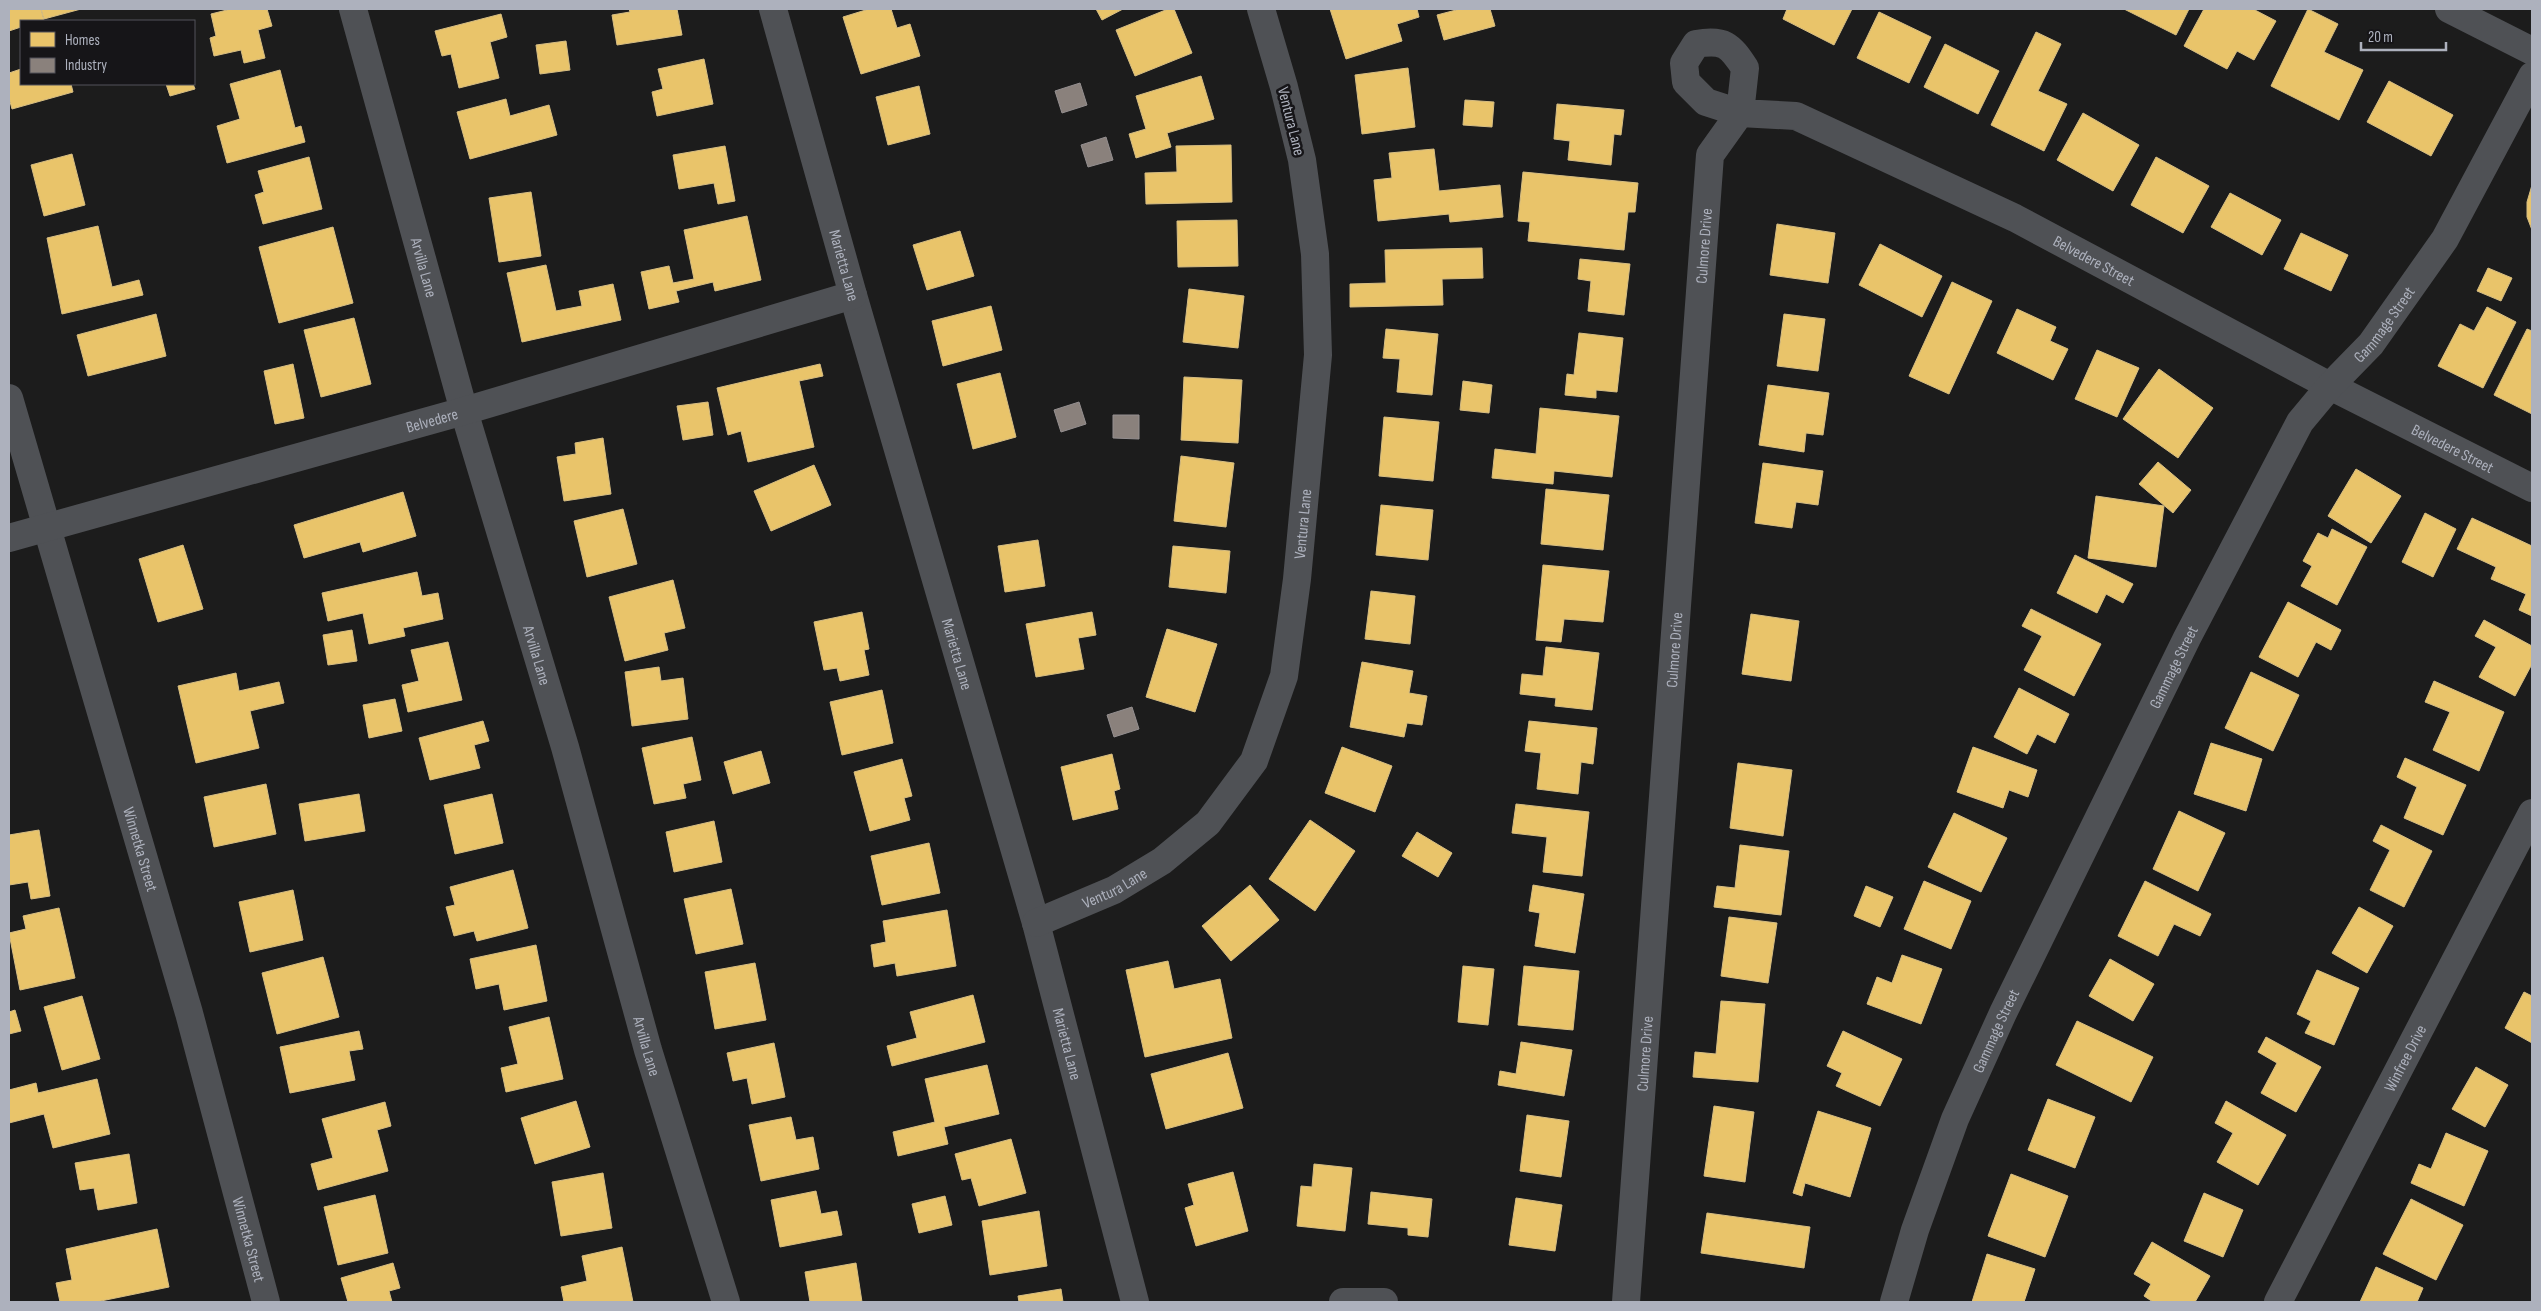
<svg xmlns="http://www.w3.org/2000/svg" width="2541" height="1311" font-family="'Sofia Sans Condensed',sans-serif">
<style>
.homes{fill:#e9c46a;stroke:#d7be83}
.industry{fill:#8a817c;stroke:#948f90}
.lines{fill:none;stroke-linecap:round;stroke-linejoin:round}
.minor{stroke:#4f5155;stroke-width:28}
.labels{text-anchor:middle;stroke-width:5;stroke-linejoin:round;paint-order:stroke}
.street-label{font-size:16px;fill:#adb1bd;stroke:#161518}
</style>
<rect width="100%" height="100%" fill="#1c1c1c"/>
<!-- homes -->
<path class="homes" d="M 9,9 L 41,9 L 44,21 L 21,21 L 21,27 L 9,31 Z
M 41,9 L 81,9 L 44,19 Z
M 231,9 L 267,9 L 272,26 L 258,30 L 265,58 L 244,63 L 241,50 L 214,56 L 210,38 L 216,36 L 211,14 Z
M 629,9 L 677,9 L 682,35 L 617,45 L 612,15 L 630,12 Z
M 869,9 L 891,9 L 897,28 L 910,24 L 920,56 L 861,74 L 843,17 Z
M 1096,9 L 1123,9 L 1102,20 Z
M 1168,9 L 1174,9 L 1192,53 L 1135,76 L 1116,30 Z
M 1330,9 L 1417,9 L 1419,17 L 1397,24 L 1402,41 L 1346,59 Z
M 1460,9 L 1490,9 L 1495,26 L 1444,40 L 1437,15 Z
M 1787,9 L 1852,9 L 1834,45 L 1783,19 Z
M 2124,9 L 2189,9 L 2176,35 Z
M 2204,9 L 2253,9 L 2276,21 L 2254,60 L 2237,51 L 2227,69 L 2184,46 Z
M 2308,9 L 2338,24 L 2324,52 L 2363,70 L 2339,120 L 2271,86 Z
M 1879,12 L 1931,37 L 1909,83 L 1857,58 Z
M 501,14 L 507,37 L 490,42 L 499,78 L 459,88 L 451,54 L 442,56 L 435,31 Z
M 2036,32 L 2061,44 L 2038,91 L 2067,104 L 2044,151 L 1991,125 Z
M 566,41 L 570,70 L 540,74 L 536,45 Z
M 1945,44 L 1999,71 L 1978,114 L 1924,87 Z
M 704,59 L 713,104 L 657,116 L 652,92 L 663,89 L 658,69 Z
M 1408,68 L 1415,127 L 1362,134 L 1355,75 Z
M 21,69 L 21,84 L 71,84 L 73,92 L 12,109 L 9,98 L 9,73 Z
M 280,70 L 295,128 L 301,126 L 305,142 L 227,163 L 217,126 L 240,119 L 230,84 Z
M 1201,76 L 1214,119 L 1167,133 L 1171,147 L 1136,158 L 1129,134 L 1146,129 L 1136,96 Z
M 2389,81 L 2453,115 L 2431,156 L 2367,122 Z
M 166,84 L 193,84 L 195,89 L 170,96 Z
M 919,86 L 930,134 L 888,145 L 876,97 Z
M 506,99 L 510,116 L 549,105 L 557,135 L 470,159 L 457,112 Z
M 1465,100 L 1494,102 L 1492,127 L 1463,125 Z
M 1557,104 L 1624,110 L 1621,135 L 1614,134 L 1611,165 L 1568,160 L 1570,141 L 1554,139 Z
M 2083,113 L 2139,145 L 2113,191 L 2057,160 Z
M 1231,145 L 1232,202 L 1146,204 L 1145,173 L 1177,172 L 1176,146 Z
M 725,146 L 735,201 L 718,204 L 714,183 L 679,189 L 673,155 Z
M 1434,149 L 1439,191 L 1500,185 L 1503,217 L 1450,222 L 1449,214 L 1378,221 L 1374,180 L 1392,178 L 1389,153 Z
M 72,154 L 85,205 L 44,216 L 31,165 Z
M 309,157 L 322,209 L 263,224 L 255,195 L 264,192 L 258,171 Z
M 2156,157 L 2209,186 L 2183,233 L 2131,205 Z
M 1523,172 L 1638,183 L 1635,212 L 1628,212 L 1624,250 L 1528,241 L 1530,222 L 1518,221 Z
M 2532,185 L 2532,230 L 2527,217 L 2527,202 Z
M 531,192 L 541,256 L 499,262 L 489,198 Z
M 2230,193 L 2281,220 L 2262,255 L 2211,227 Z
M 747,216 L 761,280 L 715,291 L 713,282 L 676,291 L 679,302 L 649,309 L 641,272 L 669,266 L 673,283 L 694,279 L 684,230 Z
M 1237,220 L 1238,266 L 1178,267 L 1177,221 Z
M 1777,224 L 1835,233 L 1828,283 L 1770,275 Z
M 98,226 L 112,287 L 139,280 L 143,295 L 62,314 L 47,238 Z
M 333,227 L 353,303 L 279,323 L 259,247 Z
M 960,231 L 974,276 L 927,290 L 913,245 Z
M 2301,233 L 2348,255 L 2331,291 L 2284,269 Z
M 1880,244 L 1942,276 L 1922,317 L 1859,285 Z
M 1482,248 L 1483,278 L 1442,279 L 1443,305 L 1350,307 L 1350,284 L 1386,283 L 1385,250 Z
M 1580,259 L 1630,264 L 1624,315 L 1588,311 L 1591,281 L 1578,279 Z
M 546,265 L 556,311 L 582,306 L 579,291 L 613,284 L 621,320 L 522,342 L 507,273 Z
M 2488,268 L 2512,278 L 2501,301 L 2477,291 Z
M 1952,282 L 1992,301 L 1949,394 L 1909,376 Z
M 1189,289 L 1244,296 L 1238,348 L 1183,342 Z
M 991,306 L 1002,350 L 943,366 L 932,321 Z
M 2487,307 L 2516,322 L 2483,388 L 2438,366 L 2460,324 L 2474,331 Z
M 2017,309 L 2056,327 L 2050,341 L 2068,349 L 2053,380 L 1997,353 Z
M 156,314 L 166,356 L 88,376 L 77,335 Z
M 1784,314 L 1825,319 L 1818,371 L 1777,366 Z
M 354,318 L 371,384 L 321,397 L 304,330 Z
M 1386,329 L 1438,334 L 1432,395 L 1397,392 L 1400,359 L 1383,358 Z
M 2527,329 L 2532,331 L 2532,414 L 2494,395 Z
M 1579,333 L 1623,338 L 1617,392 L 1596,390 L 1596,398 L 1565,395 L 1567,374 L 1574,375 Z
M 2097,350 L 2139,368 L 2117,417 L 2075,399 Z
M 293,364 L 304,418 L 275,424 L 264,371 Z
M 820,364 L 823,376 L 799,381 L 814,447 L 748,462 L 741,431 L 728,435 L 717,388 Z
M 2159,369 L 2213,408 L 2178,458 L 2123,419 Z
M 1000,373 L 1016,437 L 973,449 L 957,384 Z
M 1184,377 L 1242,380 L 1238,443 L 1181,440 Z
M 1463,381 L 1492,385 L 1489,413 L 1460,410 Z
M 1768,385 L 1829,393 L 1823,435 L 1806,433 L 1804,452 L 1759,445 Z
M 708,402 L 713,435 L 683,440 L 677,406 Z
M 1540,408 L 1619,416 L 1612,477 L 1554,471 L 1553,484 L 1492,478 L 1495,449 L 1536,454 Z
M 1384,417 L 1439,422 L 1433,481 L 1379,476 Z
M 603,438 L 611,494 L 564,501 L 557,457 L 576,454 L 575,443 Z
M 1181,456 L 1234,463 L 1226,527 L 1174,521 Z
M 2158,462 L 2191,490 L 2173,513 L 2139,484 Z
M 1763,463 L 1823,471 L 1818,505 L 1796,502 L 1792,528 L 1755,523 Z
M 814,465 L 831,505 L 771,531 L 754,491 Z
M 2356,469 L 2401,496 L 2371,543 L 2328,516 Z
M 1546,489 L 1609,495 L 1603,550 L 1541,544 Z
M 403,492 L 416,536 L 363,552 L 360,542 L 304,558 L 294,525 Z
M 2096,496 L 2164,506 L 2156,567 L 2088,558 Z
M 1381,505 L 1433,510 L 1428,560 L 1376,555 Z
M 623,509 L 637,564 L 587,577 L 574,521 Z
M 2425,513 L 2456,529 L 2433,577 L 2402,562 Z
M 2472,518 L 2532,546 L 2532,616 L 2519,610 L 2526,594 L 2491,579 L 2496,567 L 2457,549 Z
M 2332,529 L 2367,547 L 2337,605 L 2301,586 L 2312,566 L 2303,561 L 2318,533 L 2328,538 Z
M 1038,540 L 1045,586 L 1005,592 L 998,546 Z
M 183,545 L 203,609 L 158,622 L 139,559 Z
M 1173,546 L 1230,551 L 1226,593 L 1169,587 Z
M 2075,555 L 2133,584 L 2123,603 L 2106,594 L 2097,613 L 2057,593 Z
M 1543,565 L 1609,571 L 1603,622 L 1564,619 L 1561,642 L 1536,640 Z
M 417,572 L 422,596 L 438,593 L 443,619 L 403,628 L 405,636 L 369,644 L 363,613 L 328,621 L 322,593 Z
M 673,580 L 685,628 L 664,633 L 668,650 L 625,661 L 609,597 Z
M 1371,591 L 1415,596 L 1410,644 L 1365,639 Z
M 2288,602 L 2341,630 L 2331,650 L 2316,642 L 2298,677 L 2259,657 Z
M 2031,609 L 2101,644 L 2074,696 L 2024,670 L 2042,636 L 2022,626 Z
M 862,612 L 869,649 L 864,650 L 869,675 L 840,681 L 837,668 L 824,670 L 814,622 Z
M 1092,612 L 1096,635 L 1078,638 L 1084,669 L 1036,677 L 1026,624 Z
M 1751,614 L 1799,621 L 1791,681 L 1742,674 Z
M 2484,620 L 2532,646 L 2532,664 L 2515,696 L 2479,677 L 2496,647 L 2475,636 Z
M 1167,629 L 1217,644 L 1195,712 L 1146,697 Z
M 352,630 L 357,661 L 328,665 L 323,635 Z
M 448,642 L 462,700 L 408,712 L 402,685 L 419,681 L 411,650 Z
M 1546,647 L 1599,653 L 1592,710 L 1555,706 L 1556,698 L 1520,694 L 1522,674 L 1543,676 Z
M 1362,662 L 1413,671 L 1409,693 L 1427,696 L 1422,725 L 1407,723 L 1404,737 L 1350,727 Z
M 659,667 L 661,681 L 683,678 L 688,719 L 632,726 L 625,672 Z
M 2251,672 L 2299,695 L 2273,751 L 2225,728 Z
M 236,673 L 239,691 L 279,682 L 284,703 L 250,711 L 259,748 L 196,763 L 178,686 Z
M 2434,681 L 2504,712 L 2479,771 L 2433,750 L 2450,712 L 2425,702 Z
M 2019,688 L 2069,714 L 2055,743 L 2037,734 L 2027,754 L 1994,737 Z
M 882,690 L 893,743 L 842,755 L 830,702 Z
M 395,699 L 402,731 L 369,738 L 363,705 Z
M 483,721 L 489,741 L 474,745 L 480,768 L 430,780 L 419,738 Z
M 1529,721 L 1597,728 L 1593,764 L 1581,762 L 1578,794 L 1537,789 L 1541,753 L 1525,751 Z
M 692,737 L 701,780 L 683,784 L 686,798 L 654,804 L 642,748 Z
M 2211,743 L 2262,759 L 2246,811 L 2194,794 Z
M 1342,747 L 1392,766 L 1375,812 L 1325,793 Z
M 1973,747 L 2037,770 L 2028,797 L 2009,790 L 2003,808 L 1957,792 Z
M 761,751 L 770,783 L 733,794 L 724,762 Z
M 1112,754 L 1120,789 L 1114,791 L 1118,809 L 1073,820 L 1061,767 Z
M 2405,758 L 2466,785 L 2443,835 L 2404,818 L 2417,787 L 2397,777 Z
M 902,759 L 912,796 L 904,798 L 910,820 L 870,831 L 854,772 Z
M 1738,763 L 1792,770 L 1783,836 L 1730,828 Z
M 266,784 L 276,834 L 214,847 L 204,797 Z
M 359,794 L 365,831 L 305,841 L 299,804 Z
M 492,794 L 503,843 L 455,854 L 444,805 Z
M 1516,804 L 1589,812 L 1582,876 L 1543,872 L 1547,837 L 1512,833 Z
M 2179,811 L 2225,833 L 2198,891 L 2153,869 Z
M 1954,813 L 2007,838 L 1981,892 L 1928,867 Z
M 1310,820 L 1355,851 L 1315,911 L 1269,879 Z
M 714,821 L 722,862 L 674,872 L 666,832 Z
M 2381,825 L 2432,851 L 2404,907 L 2370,890 L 2390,850 L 2373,841 Z
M 39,830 L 50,896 L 31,899 L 28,882 L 9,885 L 9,835 Z
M 1417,832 L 1452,853 L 1438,877 L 1402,856 Z
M 929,843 L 940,893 L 882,905 L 871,856 Z
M 1740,845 L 1789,851 L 1781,915 L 1714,907 L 1717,886 L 1735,888 Z
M 513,870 L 528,928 L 477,941 L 474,931 L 454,936 L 446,907 L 455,905 L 450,887 Z
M 1924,881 L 1971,901 L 1951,949 L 1904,929 Z
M 2145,881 L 2211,914 L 2200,936 L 2174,924 L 2158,956 L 2118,936 Z
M 1250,885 L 1279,920 L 1231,961 L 1202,926 Z
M 1533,885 L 1584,894 L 1575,953 L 1535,946 L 1540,913 L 1529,911 Z
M 1866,886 L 1893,897 L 1880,927 L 1854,916 Z
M 731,889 L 743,944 L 696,954 L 684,899 Z
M 293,890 L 303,940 L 250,952 L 239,902 Z
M 2359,907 L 2393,926 L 2367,973 L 2332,953 Z
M 59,908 L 75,978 L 20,990 L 9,933 L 26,929 L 23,916 Z
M 947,910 L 956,966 L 897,976 L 895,963 L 874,967 L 871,945 L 886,942 L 883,921 Z
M 1729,917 L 1777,923 L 1768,983 L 1721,976 Z
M 536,945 L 547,1001 L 504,1010 L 499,984 L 476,989 L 470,959 Z
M 1902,955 L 1942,969 L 1921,1024 L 1867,1004 L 1877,977 L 1892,983 Z
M 323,957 L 339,1017 L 277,1034 L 262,973 Z
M 2110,959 L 2154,984 L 2133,1021 L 2089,996 Z
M 1168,961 L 1174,989 L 1220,979 L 1232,1038 L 1145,1057 L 1126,970 Z
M 755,963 L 766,1020 L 715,1029 L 705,972 Z
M 1463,966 L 1494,969 L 1488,1025 L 1458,1022 Z
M 1524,966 L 1579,971 L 1573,1030 L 1518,1025 Z
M 2317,970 L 2359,988 L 2334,1045 L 2305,1033 L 2311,1021 L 2297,1014 Z
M 2524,992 L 2532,996 L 2532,1043 L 2505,1028 Z
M 973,995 L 985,1042 L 892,1066 L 887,1046 L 917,1038 L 910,1012 Z
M 82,996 L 100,1059 L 62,1070 L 44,1007 Z
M 1721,1001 L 1765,1004 L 1758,1082 L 1693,1077 L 1695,1052 L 1716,1054 Z
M 15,1010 L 21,1031 L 9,1034 L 9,1012 Z
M 549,1017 L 563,1079 L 506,1092 L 501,1068 L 518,1064 L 509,1027 Z
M 2077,1021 L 2153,1057 L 2131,1102 L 2056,1065 Z
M 359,1031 L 363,1049 L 349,1051 L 355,1080 L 290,1093 L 280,1047 Z
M 1843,1031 L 1902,1059 L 1880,1106 L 1836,1086 L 1842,1073 L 1827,1066 Z
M 2266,1037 L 2321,1067 L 2296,1112 L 2261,1093 L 2277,1063 L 2258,1052 Z
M 1521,1042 L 1572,1050 L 1564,1096 L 1498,1085 L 1500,1071 L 1516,1074 Z
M 774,1043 L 785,1097 L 752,1104 L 747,1078 L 733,1081 L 727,1053 Z
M 1228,1053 L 1243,1108 L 1166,1129 L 1151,1074 Z
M 987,1065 L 999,1114 L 944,1127 L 948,1144 L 898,1156 L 893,1132 L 935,1122 L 925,1079 Z
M 2476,1067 L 2508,1085 L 2485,1127 L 2452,1109 Z
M 97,1079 L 110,1134 L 53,1148 L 44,1114 L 9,1123 L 9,1090 L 36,1083 L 38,1093 Z
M 2048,1099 L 2095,1117 L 2075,1168 L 2028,1150 Z
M 576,1101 L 590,1147 L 535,1164 L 521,1118 Z
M 2226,1101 L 2286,1135 L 2258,1185 L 2217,1162 L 2233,1133 L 2215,1123 Z
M 385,1102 L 391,1126 L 377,1130 L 388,1171 L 318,1190 L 311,1164 L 333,1158 L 322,1119 Z
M 1714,1106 L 1754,1112 L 1745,1182 L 1704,1176 Z
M 1818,1111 L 1871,1128 L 1850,1197 L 1805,1183 L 1802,1196 L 1793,1193 Z
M 1527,1115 L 1569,1121 L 1561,1177 L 1520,1171 Z
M 791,1117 L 796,1140 L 813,1137 L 819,1169 L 761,1181 L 749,1125 Z
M 2446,1133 L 2488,1151 L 2464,1206 L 2411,1183 L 2419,1164 L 2431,1169 Z
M 1011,1139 L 1026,1193 L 979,1206 L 971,1178 L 962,1180 L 955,1154 Z
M 129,1154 L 137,1203 L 98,1210 L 94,1188 L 80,1190 L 75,1163 Z
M 1314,1164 L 1352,1168 L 1345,1231 L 1297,1226 L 1301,1186 L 1312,1187 Z
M 1233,1172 L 1248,1231 L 1196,1246 L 1185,1208 L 1194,1205 L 1188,1184 Z
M 603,1173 L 612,1228 L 561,1236 L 552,1182 Z
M 2011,1174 L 2068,1196 L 2045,1257 L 1988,1236 Z
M 816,1191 L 821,1214 L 837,1211 L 842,1235 L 780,1247 L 771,1200 Z
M 1371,1192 L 1432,1199 L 1428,1237 L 1408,1235 L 1408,1228 L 1368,1224 Z
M 2204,1193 L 2243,1210 L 2223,1257 L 2184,1241 Z
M 375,1195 L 388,1253 L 338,1265 L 324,1207 Z
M 945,1196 L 952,1225 L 919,1233 L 912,1204 Z
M 1516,1198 L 1562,1205 L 1555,1251 L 1509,1245 Z
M 2411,1199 L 2463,1225 L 2436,1280 L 2383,1254 Z
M 1039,1211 L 1047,1266 L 990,1275 L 982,1221 Z
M 1707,1213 L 1810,1227 L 1804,1268 L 1701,1253 Z
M 157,1229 L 169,1287 L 96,1302 L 60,1302 L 56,1283 L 72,1280 L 66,1249 Z
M 2152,1242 L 2210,1276 L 2195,1302 L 2153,1302 L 2144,1296 L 2151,1284 L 2134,1274 Z
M 622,1247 L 633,1302 L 564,1302 L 561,1287 L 587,1281 L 582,1256 Z
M 1987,1254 L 2035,1269 L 2024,1302 L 1972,1302 Z
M 393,1263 L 400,1288 L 389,1291 L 392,1302 L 348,1302 L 341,1278 Z
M 856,1263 L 862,1302 L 810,1302 L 805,1272 Z
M 2376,1267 L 2423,1288 L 2417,1302 L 2360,1302 Z
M 1061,1289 L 1063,1302 L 1019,1302 L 1018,1296 Z"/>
<!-- industry -->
<path class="industry" d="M 1080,83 L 1087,105 L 1062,113 L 1055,91 Z
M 1106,137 L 1113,160 L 1088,167 L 1081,145 Z
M 1079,402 L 1086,424 L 1061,432 L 1054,410 Z
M 1113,415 L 1139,415 L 1139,439 L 1113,438 Z
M 1132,707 L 1139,729 L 1114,737 L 1107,715 Z"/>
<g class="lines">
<!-- minor -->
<g class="minor">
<path id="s1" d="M 353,9 L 464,411 L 565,747 L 648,1050 L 726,1302"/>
<path id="s2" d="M 773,9 L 853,295 L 1036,923 L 1135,1302"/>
<path d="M 2449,9 L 2532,51"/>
<path id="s3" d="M 9,398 L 189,1013 L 266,1302"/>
<path id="s4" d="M 9,538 L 464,411 L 853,295"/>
<path id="s5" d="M 1036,923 L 1114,890 L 1162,861 L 1208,823 L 1254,761 L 1284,676 L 1297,579 L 1318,355 L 1315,254 L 1302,160 L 1284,87 L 1261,9"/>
<path d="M 1343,1302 L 1384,1302"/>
<path id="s6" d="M 1626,1302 L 1710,155 L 1740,113 L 1745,68 C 1730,45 1724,39 1696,44 L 1684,63 L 1686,82 L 1706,102 L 1740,113 L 1796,116 L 2015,218 L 2330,386 L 2532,488"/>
<path id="s7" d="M 1894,1302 L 1915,1230 L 1955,1119 L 2003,1013 L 2187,638 L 2300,422 L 2330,386 L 2371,344 L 2445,239 L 2532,76"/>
<path id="s8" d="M 2278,1302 L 2532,813"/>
</g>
</g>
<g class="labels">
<!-- street labels -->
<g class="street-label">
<text transform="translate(1292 121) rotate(76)" y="6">Ventura Lane</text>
<text dy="6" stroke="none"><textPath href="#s6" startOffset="1059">Culmore Drive</textPath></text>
<text dy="6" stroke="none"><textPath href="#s6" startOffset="1800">Belvedere Street</textPath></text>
<text dy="6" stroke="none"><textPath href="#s2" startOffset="266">Marietta Lane</textPath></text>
<text dy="6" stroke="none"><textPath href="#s1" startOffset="268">Arvilla Lane</textPath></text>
<text dy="6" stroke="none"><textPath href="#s7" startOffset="1100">Gammage Street</textPath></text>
<text dy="6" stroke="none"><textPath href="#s4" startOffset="439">Belvedere</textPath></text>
<text dy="6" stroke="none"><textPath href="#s6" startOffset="2205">Belvedere Street</textPath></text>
<text dy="6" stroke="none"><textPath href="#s5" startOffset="521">Ventura Lane</textPath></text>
<text dy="6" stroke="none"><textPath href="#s6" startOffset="654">Culmore Drive</textPath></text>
<text dy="6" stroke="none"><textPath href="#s2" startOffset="671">Marietta Lane</textPath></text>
<text dy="6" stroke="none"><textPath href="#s1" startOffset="672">Arvilla Lane</textPath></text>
<text dy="6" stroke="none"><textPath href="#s7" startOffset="695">Gammage Street</textPath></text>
<text dy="6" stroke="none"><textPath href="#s3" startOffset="470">Winnetka Street</textPath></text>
<text dy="6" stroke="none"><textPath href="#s5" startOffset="86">Ventura Lane</textPath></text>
<text dy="6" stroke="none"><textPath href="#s7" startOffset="290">Gammage Street</textPath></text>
<text dy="6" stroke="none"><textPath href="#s2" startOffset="1076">Marietta Lane</textPath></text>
<text dy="6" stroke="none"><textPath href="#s1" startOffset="1078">Arvilla Lane</textPath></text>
<text dy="6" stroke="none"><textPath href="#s6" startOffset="249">Culmore Drive</textPath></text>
<text dy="6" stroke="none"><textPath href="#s8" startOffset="275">Winfree Drive</textPath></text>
<text dy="6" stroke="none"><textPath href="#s3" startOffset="875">Winnetka Street</textPath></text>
</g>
</g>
<!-- border -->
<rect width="2541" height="1311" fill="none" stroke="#adb1bd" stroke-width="20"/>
<!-- legend -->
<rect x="20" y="20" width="175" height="65" fill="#161518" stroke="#52535a"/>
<rect x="30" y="32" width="25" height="15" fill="#e9c46a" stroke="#52535a"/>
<text x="65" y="45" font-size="15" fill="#adb1bd">Homes</text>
<rect x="30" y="58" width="25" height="15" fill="#8a817c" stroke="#52535a"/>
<text x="65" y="70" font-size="15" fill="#adb1bd">Industry</text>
<!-- scale -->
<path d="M2361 42v8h85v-8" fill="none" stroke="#adb1bd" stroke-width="2.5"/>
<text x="2368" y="42" font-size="15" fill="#adb1bd" stroke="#161518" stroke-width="4" paint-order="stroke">20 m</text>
</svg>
